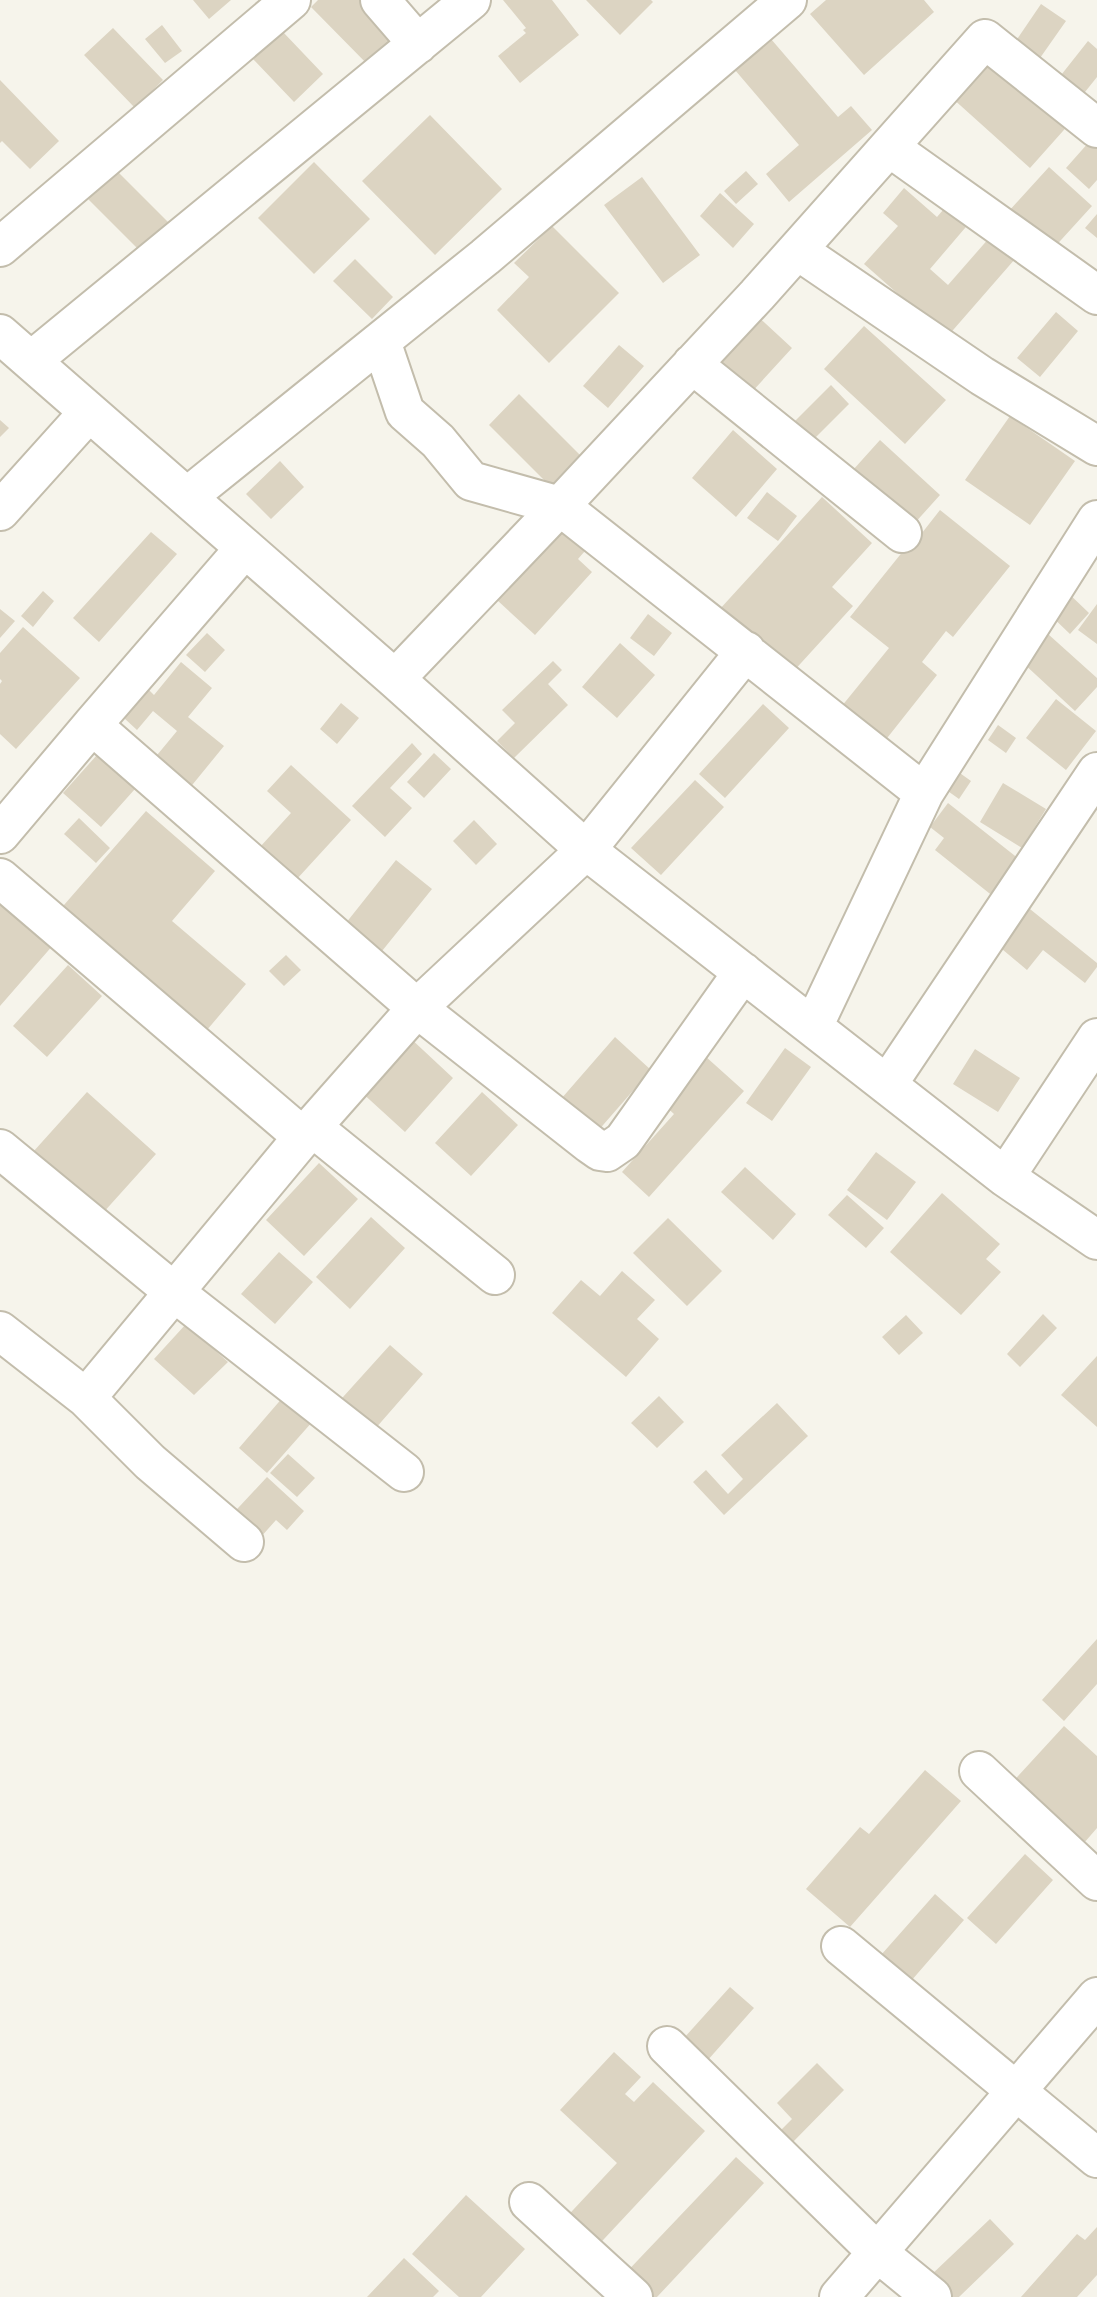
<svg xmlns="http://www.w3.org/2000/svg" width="1097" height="2297" font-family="Barlow,sans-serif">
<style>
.building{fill:#dcd4c2}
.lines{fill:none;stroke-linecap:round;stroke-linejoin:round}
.minor-casing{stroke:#c3bdac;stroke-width:42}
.minor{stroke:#fff;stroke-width:38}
</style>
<rect width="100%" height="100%" fill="#f6f4eb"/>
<!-- building -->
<path class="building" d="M 193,0 L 231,0 L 209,19 Z
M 318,0 L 362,0 L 402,41 L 373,70 L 311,7 Z
M 503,0 L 552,0 L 579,35 L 520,83 L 498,56 L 526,33 L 523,30 L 526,28 Z
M 586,0 L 651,0 L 653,2 L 620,35 Z
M 826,0 L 924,0 L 934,12 L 864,75 L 810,14 Z
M 1041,4 L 1066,21 L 1033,68 L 1009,51 Z
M 162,25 L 182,51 L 165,63 L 145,39 Z
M 113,28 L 163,80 L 135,108 L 84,55 Z
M 283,32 L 323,74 L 294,102 L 253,59 Z
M 771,39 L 838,117 L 851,106 L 872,130 L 789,202 L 766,174 L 799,145 L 735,70 Z
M 1088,41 L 1097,49 L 1097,77 L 1077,102 L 1054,84 Z
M 993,51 L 1071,122 L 1030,168 L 951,97 Z
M 0,80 L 59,141 L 30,169 L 2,141 L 0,143 Z
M 430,115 L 502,189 L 435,255 L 362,181 Z
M 1097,133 L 1097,180 L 1089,189 L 1066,168 Z
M 314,162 L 370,219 L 314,274 L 258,218 Z
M 110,164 L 171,225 L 143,254 L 81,192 Z
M 1049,167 L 1092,206 L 1051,251 L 1008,212 Z
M 746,171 L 758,184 L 736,204 L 724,191 Z
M 642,177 L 700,255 L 663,283 L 604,205 Z
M 904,188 L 937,217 L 949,203 L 971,221 L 930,269 L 948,285 L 990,237 L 1015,259 L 947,337 L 864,264 L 898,226 L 883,213 Z
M 720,193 L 754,224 L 733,248 L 700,216 Z
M 1097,214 L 1097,238 L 1085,228 Z
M 552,226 L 619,293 L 549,363 L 497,310 L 529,277 L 514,263 Z
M 355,259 L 393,297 L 372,319 L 333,281 Z
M 753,312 L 792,348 L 750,394 L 711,358 Z
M 1056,312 L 1078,331 L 1040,377 L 1017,358 Z
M 864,326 L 946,400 L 905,444 L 824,369 Z
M 619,345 L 644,366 L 608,408 L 583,386 Z
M 831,385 L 849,404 L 807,446 L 789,427 Z
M 519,394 L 580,455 L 550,486 L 489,425 Z
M 1010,416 L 1075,461 L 1030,525 L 965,480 Z
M 0,420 L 9,428 L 0,437 Z
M 733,430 L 777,469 L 736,517 L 692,478 Z
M 880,440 L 940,495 L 913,525 L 853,470 Z
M 280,461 L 304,487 L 271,519 L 246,494 Z
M 767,492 L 797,516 L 778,541 L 747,518 Z
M 822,497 L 872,543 L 832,587 L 853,606 L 791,674 L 719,610 Z
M 940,510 L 1010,566 L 953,637 L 946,631 L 922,662 L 937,675 L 880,747 L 837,712 L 889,648 L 850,617 L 908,545 L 911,547 Z
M 568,523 L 591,544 L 578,559 L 592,572 L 535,635 L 497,600 Z
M 151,532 L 177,554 L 99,642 L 73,618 Z
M 1065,590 L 1089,613 L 1070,634 L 1046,611 Z
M 43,591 L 54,601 L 33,627 L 21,616 Z
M 1097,604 L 1097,644 L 1078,630 Z
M 0,609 L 15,621 L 0,638 Z
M 648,614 L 672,633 L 654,656 L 630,638 Z
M 23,627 L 80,678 L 16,749 L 0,734 L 0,684 L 2,681 L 0,679 L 0,653 Z
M 207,633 L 225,650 L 205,672 L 186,655 Z
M 1048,634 L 1097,678 L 1097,687 L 1075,711 L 1022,662 Z
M 620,643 L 655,675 L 617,718 L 582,687 Z
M 553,661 L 562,670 L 548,684 L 568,705 L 514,758 L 497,741 L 515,723 L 502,710 Z
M 181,662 L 212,688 L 188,717 L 224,746 L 184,795 L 148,766 L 177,731 L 153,711 L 137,730 L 124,718 L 148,689 L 154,695 Z
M 1056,699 L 1096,731 L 1066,770 L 1026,738 Z
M 341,703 L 359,718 L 337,744 L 320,729 Z
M 763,704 L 789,728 L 725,798 L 699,774 Z
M 998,725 L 1016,738 L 1006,753 L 988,740 Z
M 412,743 L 422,754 L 390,788 L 412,808 L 385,837 L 352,806 Z
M 105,746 L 143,780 L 101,827 L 63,793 Z
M 434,753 L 451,769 L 424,798 L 407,782 Z
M 291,765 L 351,820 L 296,880 L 260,847 L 291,813 L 267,791 Z
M 950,766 L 971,781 L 959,799 L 938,784 Z
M 695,780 L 724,807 L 661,875 L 631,848 Z
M 1003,783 L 1046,809 L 1022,848 L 980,822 Z
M 948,803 L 1028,866 L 1004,905 L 935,850 L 944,838 L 930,827 Z
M 146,811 L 215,871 L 172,921 L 246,984 L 201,1037 L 57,913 Z
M 79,818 L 110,848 L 96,863 L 64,834 Z
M 474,820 L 497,844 L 476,865 L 453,841 Z
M 396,860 L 432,889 L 378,956 L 342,928 Z
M 0,897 L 54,944 L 0,1006 Z
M 1020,901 L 1097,963 L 1097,967 L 1085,983 L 1043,950 L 1027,970 L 990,939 Z
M 286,955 L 301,970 L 284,986 L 269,971 Z
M 68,965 L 102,996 L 47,1057 L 13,1026 Z
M 408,1036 L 453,1078 L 405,1132 L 359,1090 Z
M 615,1037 L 651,1070 L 597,1132 L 561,1099 Z
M 785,1048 L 811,1067 L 772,1121 L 746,1103 Z
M 975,1049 L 1020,1078 L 998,1112 L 953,1084 Z
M 705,1056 L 744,1091 L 649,1197 L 622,1172 L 674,1114 L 663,1104 Z
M 87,1092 L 156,1154 L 102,1214 L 33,1152 Z
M 482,1092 L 518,1125 L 471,1176 L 435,1143 Z
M 876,1152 L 916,1182 L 887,1220 L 847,1190 Z
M 319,1163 L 358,1199 L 304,1256 L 266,1220 Z
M 745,1167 L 796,1214 L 773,1240 L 721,1192 Z
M 942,1193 L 1000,1244 L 986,1259 L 1001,1272 L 961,1315 L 890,1252 Z
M 847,1195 L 884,1228 L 866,1248 L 828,1215 Z
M 371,1217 L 405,1248 L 350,1309 L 316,1277 Z
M 668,1218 L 722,1271 L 687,1306 L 633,1253 Z
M 279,1252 L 313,1282 L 275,1324 L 241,1294 Z
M 622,1271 L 655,1300 L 637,1319 L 659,1339 L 626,1377 L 552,1313 L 581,1280 L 600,1296 Z
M 1043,1314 L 1057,1328 L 1020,1367 L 1007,1354 Z
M 906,1315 L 923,1333 L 899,1355 L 882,1337 Z
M 186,1324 L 228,1362 L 194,1395 L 154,1359 Z
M 390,1345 L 423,1374 L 368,1437 L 334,1407 Z
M 1097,1356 L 1097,1427 L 1061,1395 Z
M 284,1396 L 313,1421 L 267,1473 L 239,1448 Z
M 659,1396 L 684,1422 L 657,1448 L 631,1423 Z
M 777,1403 L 808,1436 L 724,1515 L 693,1482 L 706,1470 L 728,1494 L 743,1479 L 721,1455 Z
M 288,1454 L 315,1478 L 297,1497 L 270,1473 Z
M 267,1477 L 304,1511 L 287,1530 L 276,1520 L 252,1547 L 225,1522 Z
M 1097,1639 L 1097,1684 L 1064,1721 L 1042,1700 Z
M 1064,1726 L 1097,1756 L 1097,1828 L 1084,1843 L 1048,1810 L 1009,1786 Z
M 925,1770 L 961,1801 L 850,1927 L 806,1889 L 860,1827 L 869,1834 Z
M 1025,1854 L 1053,1880 L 996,1944 L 967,1918 Z
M 935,1894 L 964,1920 L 911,1981 L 881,1955 Z
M 730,1987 L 754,2008 L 699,2070 L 675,2048 Z
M 614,2052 L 641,2077 L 625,2094 L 634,2102 L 653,2082 L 705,2131 L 590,2254 L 559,2225 L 617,2163 L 560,2110 Z
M 817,2063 L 844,2090 L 792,2143 L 780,2131 L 792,2119 L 777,2103 Z
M 736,2157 L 764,2183 L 657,2297 L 637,2297 L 619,2280 Z
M 466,2195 L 525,2249 L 481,2297 L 459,2297 L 412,2254 Z
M 990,2219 L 1014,2244 L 959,2297 L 948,2297 L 929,2277 Z
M 1097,2227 L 1097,2275 L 1077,2297 L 1021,2297 L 1077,2234 L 1085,2240 Z
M 404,2258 L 439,2291 L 433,2297 L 367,2297 Z"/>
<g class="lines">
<!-- minor casing -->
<g class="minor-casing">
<path id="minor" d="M 380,0 L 418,44
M 889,147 L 1097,295
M 0,247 L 291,0
M 797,250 L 982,376 L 1097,446
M 0,334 L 395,679 L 586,850 L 1005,1177 L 1097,1240
M 381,341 L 405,412 L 438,441 L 471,481 L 560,506 L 924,793 L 1097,520
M 31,361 L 471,0
M 692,364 L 902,533
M 187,497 L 485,257 L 787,0
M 0,511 L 89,412
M 245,548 L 92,725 L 417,1008 L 590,1144 L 600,1151 L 607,1152 L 623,1141 L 743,972
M 395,679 L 560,506 L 757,295 L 985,39 L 1097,128
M 0,834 L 92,725
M 0,878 L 303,1137
M 813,1027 L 924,793
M 887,1085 L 1097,772
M 312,1127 L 495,1275
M 0,1149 L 174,1292 L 404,1472
M 1005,1177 L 1097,1038
M 0,1331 L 86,1398 L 150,1462 L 244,1542
M 86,1398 L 303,1137 L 417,1008 L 586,850 L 746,651
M 979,1771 L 1097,1881
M 841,1946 L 1097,2158
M 667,2046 L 877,2252 L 932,2297
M 529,2202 L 633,2297
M 839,2297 L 1097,1997"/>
</g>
<!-- minor -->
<use href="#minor" class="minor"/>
</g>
</svg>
